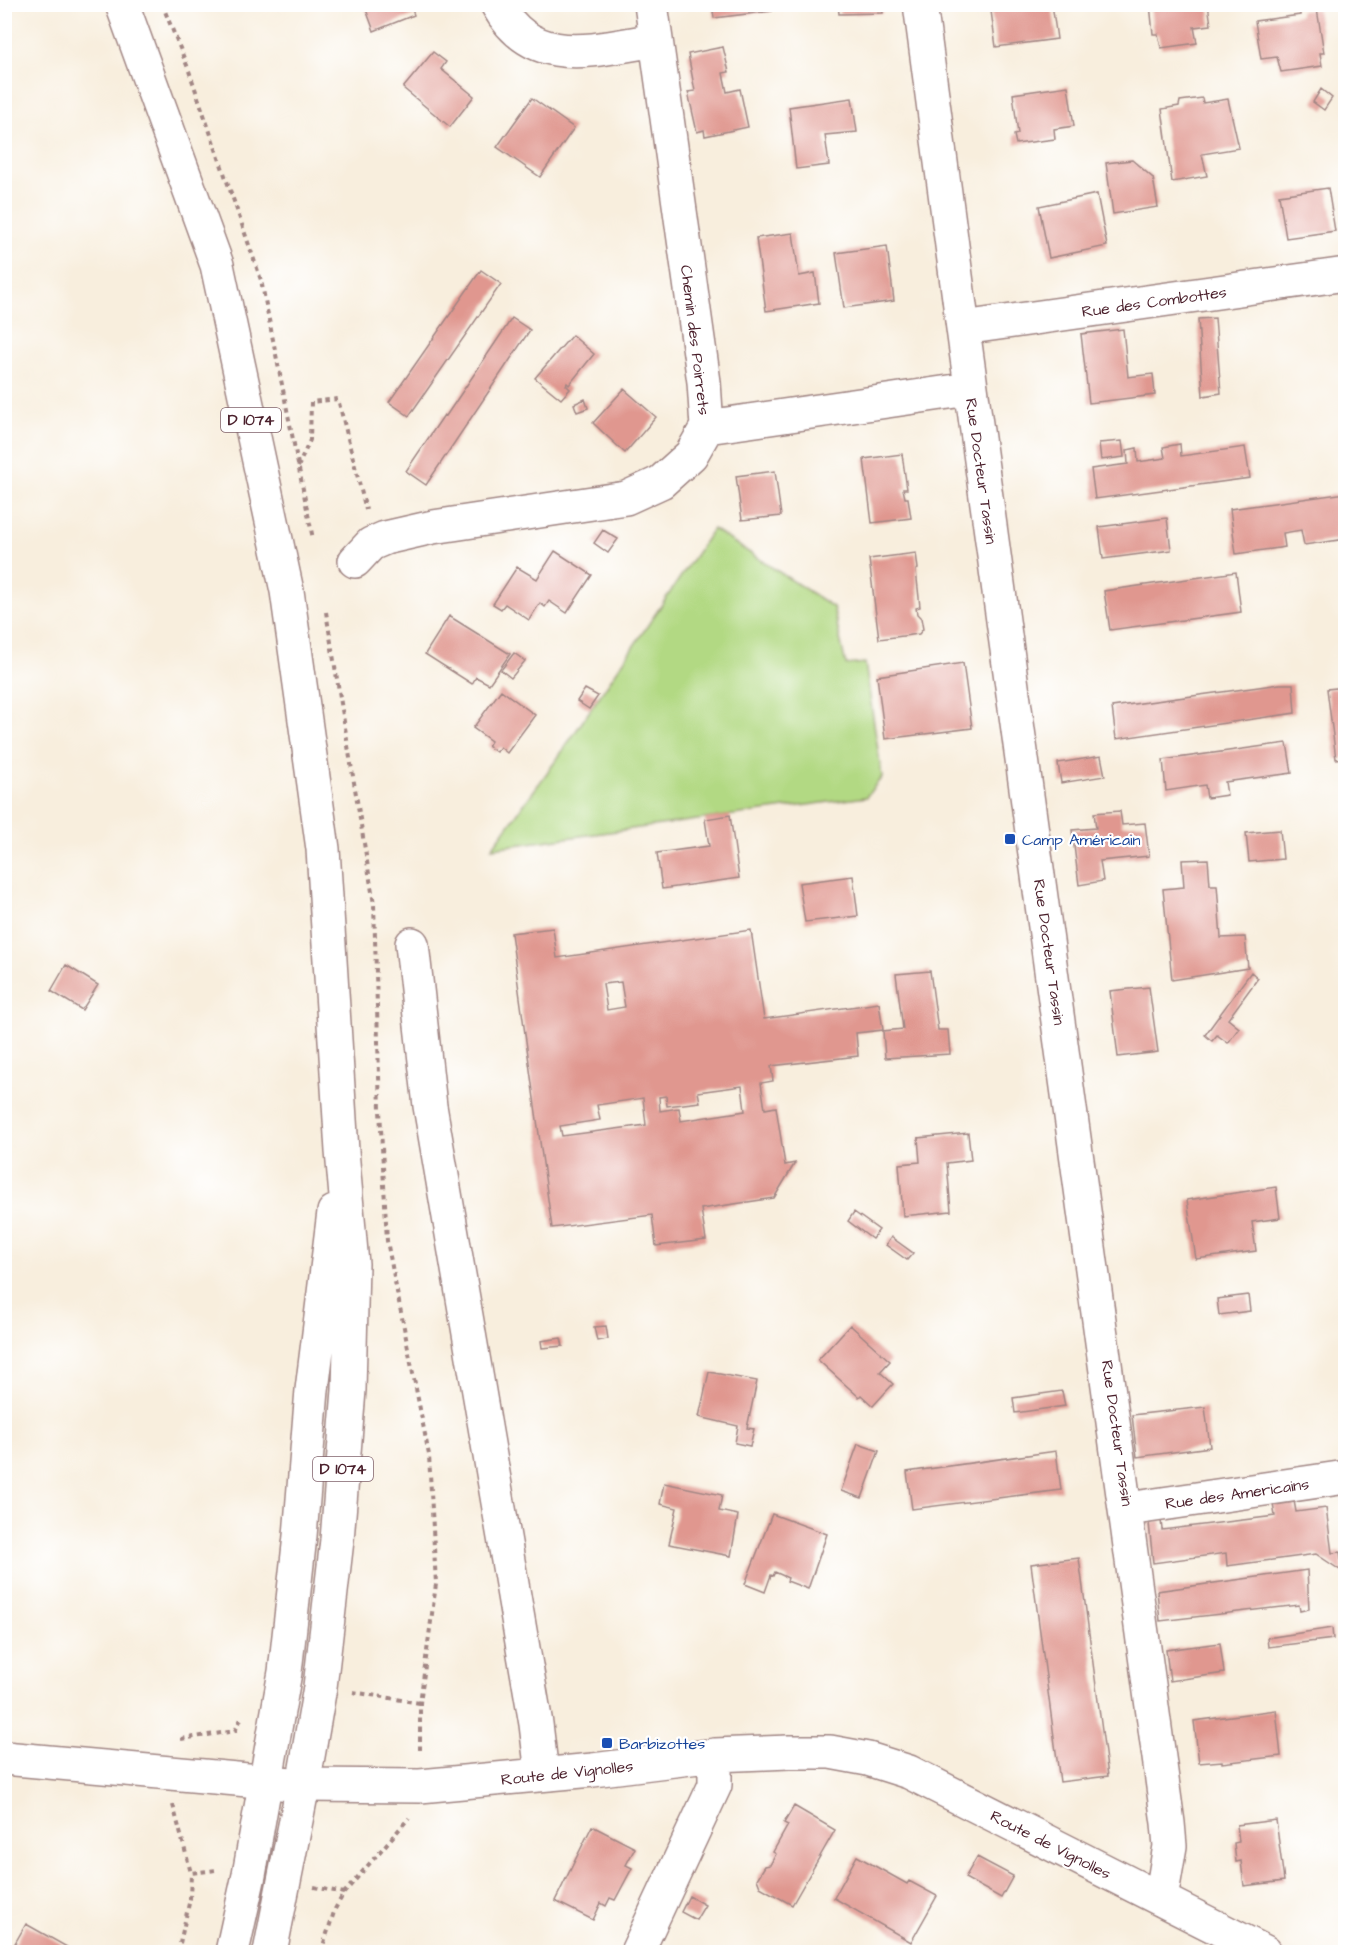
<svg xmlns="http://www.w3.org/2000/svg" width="1350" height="1957" font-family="'Architects Daughter',sans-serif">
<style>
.green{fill:#b2d983;stroke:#7e7c57;stroke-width:1.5}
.building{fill:#e0978f;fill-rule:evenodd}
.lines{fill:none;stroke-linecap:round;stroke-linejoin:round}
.minor-casing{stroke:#a18684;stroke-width:36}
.major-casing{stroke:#a18684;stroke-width:36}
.path{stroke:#a18684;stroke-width:4;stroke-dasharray:4.5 4.5;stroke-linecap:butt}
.minor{stroke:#fff;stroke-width:33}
.major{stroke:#fff;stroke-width:33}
.transit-dot{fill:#1a4fb4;stroke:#fff;stroke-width:2}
.labels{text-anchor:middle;stroke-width:4.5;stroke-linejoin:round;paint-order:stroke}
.shield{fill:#fff;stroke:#80626b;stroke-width:1.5}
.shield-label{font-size:15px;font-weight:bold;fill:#4a1f2b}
.street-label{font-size:16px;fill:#4a1f2b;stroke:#fff}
.transit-label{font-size:16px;fill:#164399;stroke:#fff;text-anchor:start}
</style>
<rect width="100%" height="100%" fill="#fff"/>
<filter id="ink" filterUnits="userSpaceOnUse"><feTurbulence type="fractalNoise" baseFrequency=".0167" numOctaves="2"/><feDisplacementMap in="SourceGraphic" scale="12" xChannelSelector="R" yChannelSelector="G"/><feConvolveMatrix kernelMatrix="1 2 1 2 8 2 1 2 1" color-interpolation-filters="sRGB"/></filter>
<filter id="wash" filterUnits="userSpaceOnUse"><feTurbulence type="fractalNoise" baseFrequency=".008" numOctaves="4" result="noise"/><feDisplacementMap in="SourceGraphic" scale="24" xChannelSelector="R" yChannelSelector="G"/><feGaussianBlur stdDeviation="1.35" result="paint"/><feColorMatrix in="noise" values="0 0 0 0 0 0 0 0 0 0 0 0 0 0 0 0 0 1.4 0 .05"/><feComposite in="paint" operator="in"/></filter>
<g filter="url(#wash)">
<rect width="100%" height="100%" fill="#f8eedd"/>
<!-- green -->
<path class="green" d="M 713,529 L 833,607 L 846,665 L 865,663 L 882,777 L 866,797 L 492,848 L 557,759 Z"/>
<g id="blocks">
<!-- building -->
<path class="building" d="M 364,4 L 410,4 L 414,15 L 374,31 Z
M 712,4 L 779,4 L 779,6 L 771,7 L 772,11 L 714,18 Z
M 838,4 L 882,4 L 883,13 L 839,14 Z
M 990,4 L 1052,4 L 1057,39 L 996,47 Z
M 1150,4 L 1208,4 L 1211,25 L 1194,27 L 1197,43 L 1161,48 L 1158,34 L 1153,34 Z
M 1317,9 L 1324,53 L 1320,53 L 1322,66 L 1281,72 L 1277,57 L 1261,59 L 1255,21 L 1300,15 L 1300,11 Z
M 723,47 L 729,72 L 723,73 L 727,92 L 740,89 L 748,127 L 705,136 L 704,130 L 697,132 L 688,92 L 695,91 L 688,54 Z
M 433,52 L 446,62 L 441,69 L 474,96 L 450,127 L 403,88 Z
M 1068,86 L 1074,126 L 1054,129 L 1055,139 L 1016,144 L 1014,135 L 1018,134 L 1013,94 Z
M 1321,89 L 1332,98 L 1324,110 L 1313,102 Z
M 532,98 L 574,128 L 540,177 L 497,147 Z
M 852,98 L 857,132 L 825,135 L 829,165 L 796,169 L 789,107 Z
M 1202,98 L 1203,103 L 1228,99 L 1239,148 L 1202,154 L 1207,176 L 1172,182 L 1162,109 L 1179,106 L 1180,101 Z
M 1132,160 L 1153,178 L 1158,207 L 1113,214 L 1106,163 Z
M 1328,188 L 1335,231 L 1286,238 L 1279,195 Z
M 1097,194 L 1107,246 L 1049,258 L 1039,206 Z
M 793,233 L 799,276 L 815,273 L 819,303 L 766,311 L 756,238 Z
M 887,246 L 894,301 L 844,308 L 836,253 Z
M 481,270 L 501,284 L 409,416 L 389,402 Z
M 512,318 L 530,330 L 426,485 L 406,471 L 444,415 L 446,416 Z
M 1215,318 L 1221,393 L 1203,396 L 1198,319 Z
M 1123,329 L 1128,377 L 1153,374 L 1155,395 L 1089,403 L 1081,334 Z
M 572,335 L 594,354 L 569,385 L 567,383 L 566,385 L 570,389 L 561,399 L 535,378 Z
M 624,389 L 656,417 L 625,453 L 593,423 Z
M 585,399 L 588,408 L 577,412 L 574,404 Z
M 1122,441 L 1124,457 L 1101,460 L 1099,443 Z
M 1180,444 L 1181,456 L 1245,447 L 1250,478 L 1095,499 L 1091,469 L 1128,464 L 1127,450 L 1137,448 L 1138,462 L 1165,458 L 1163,447 Z
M 902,454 L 907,489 L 903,489 L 905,498 L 908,498 L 911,518 L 872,523 L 864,459 Z
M 775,471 L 781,516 L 742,520 L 736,476 Z
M 1346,493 L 1346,539 L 1304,545 L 1301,530 L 1283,533 L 1285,547 L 1236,554 L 1230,509 Z
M 1167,518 L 1171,550 L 1103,559 L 1099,527 Z
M 603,530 L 618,539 L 608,553 L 594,543 Z
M 555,551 L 592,575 L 567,613 L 549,601 L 545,607 L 540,603 L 529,620 L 505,604 L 501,609 L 493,604 L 517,567 L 537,579 Z
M 916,553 L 918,569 L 916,570 L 920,607 L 916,608 L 917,614 L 921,618 L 923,629 L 919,634 L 879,639 L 869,559 Z
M 1236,572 L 1241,612 L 1110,630 L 1104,591 Z
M 449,616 L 510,654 L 489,684 L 476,677 L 472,684 L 425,654 Z
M 514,653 L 525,661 L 511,678 L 501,670 Z
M 963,663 L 972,728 L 885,739 L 877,676 Z
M 1280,684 L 1293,684 L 1295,713 L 1116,739 L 1112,707 Z
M 1346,687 L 1346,758 L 1336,759 L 1327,689 Z
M 585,689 L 598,696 L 589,709 L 577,701 Z
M 501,690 L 535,715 L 507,753 L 500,747 L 496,752 L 488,746 L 491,741 L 473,728 Z
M 1287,743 L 1292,773 L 1225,782 L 1227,795 L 1207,798 L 1205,785 L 1166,791 L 1163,760 Z
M 1101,756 L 1105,776 L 1061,783 L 1058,763 Z
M 1120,811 L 1122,825 L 1145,823 L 1149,856 L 1100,861 L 1103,881 L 1079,885 L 1072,830 L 1096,828 L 1094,813 Z
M 730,815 L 739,878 L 662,889 L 657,853 L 709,846 L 705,819 Z
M 1280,830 L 1283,859 L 1249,862 L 1246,833 Z
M 1208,859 L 1210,885 L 1217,885 L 1221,938 L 1245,937 L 1248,968 L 1172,980 L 1163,889 L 1184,887 L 1182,860 Z
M 853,876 L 858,916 L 805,922 L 799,883 Z
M 553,928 L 557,958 L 751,930 L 764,1019 L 879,1003 L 883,1030 L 856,1033 L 858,1056 L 771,1066 L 773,1081 L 761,1083 L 765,1109 L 776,1107 L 785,1165 L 795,1163 L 774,1198 L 701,1209 L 706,1240 L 656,1246 L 652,1215 L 552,1228 L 511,933 ZM 621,982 L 625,1007 L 607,1010 L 603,984 ZM 742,1086 L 745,1111 L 681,1121 L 679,1108 L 660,1111 L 659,1097 L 666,1096 L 667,1106 L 700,1102 L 698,1092 ZM 643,1098 L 646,1125 L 562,1136 L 560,1126 L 600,1120 L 597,1105 Z
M 66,965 L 98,985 L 82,1010 L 51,991 Z
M 930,971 L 938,1030 L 948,1030 L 950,1054 L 885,1058 L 883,1031 L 903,1029 L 896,974 Z
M 1251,972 L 1258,978 L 1228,1019 L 1239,1028 L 1228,1043 L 1217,1035 L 1212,1041 L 1205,1035 Z
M 1149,987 L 1158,1052 L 1118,1057 L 1110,991 Z
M 968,1133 L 971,1160 L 947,1163 L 951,1211 L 903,1216 L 899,1164 L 920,1162 L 918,1138 Z
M 1276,1187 L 1280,1218 L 1252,1222 L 1256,1251 L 1196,1259 L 1187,1200 Z
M 854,1212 L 879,1230 L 872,1239 L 848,1221 Z
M 891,1237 L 913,1253 L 907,1260 L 886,1245 Z
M 1248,1295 L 1250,1311 L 1219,1315 L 1217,1299 Z
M 850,1325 L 890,1361 L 880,1372 L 893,1384 L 873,1406 L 861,1395 L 859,1397 L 818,1360 Z
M 606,1326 L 608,1339 L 597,1341 L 594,1327 Z
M 561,1338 L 563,1346 L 542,1348 L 541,1341 Z
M 709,1372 L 757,1381 L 747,1428 L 754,1429 L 750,1446 L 735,1443 L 738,1426 L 699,1417 Z
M 1062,1391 L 1065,1406 L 1015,1413 L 1013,1398 Z
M 1205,1407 L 1210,1447 L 1137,1457 L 1132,1415 Z
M 858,1444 L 879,1451 L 862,1498 L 841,1491 Z
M 1056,1451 L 1061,1490 L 912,1509 L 907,1472 Z
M 664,1483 L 722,1495 L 719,1511 L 738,1515 L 731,1556 L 669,1544 L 677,1508 L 660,1504 Z
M 1293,1495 L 1296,1512 L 1326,1508 L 1332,1553 L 1340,1552 L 1343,1572 L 1316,1554 L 1227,1566 L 1226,1553 L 1153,1563 L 1149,1523 L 1161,1520 L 1162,1530 L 1275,1516 L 1272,1498 Z
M 772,1514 L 827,1534 L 808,1589 L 787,1581 L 788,1578 L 775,1572 L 773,1576 L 771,1575 L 765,1592 L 745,1584 Z
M 1079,1558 L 1108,1776 L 1060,1782 L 1031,1564 Z
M 1307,1570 L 1309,1609 L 1300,1611 L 1299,1605 L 1160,1621 L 1157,1591 Z
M 1332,1628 L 1333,1639 L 1268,1647 L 1267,1638 Z
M 1220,1643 L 1224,1673 L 1170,1681 L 1166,1650 Z
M 1276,1710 L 1281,1756 L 1222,1763 L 1222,1761 L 1199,1763 L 1194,1721 Z
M 794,1806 L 835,1830 L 792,1905 L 760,1887 L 757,1879 L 765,1866 L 770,1865 L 776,1854 L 773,1852 L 788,1825 L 784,1823 Z
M 1276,1820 L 1284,1881 L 1244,1886 L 1241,1861 L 1236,1862 L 1234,1843 L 1239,1842 L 1237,1825 Z
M 592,1826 L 635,1848 L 626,1865 L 632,1868 L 615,1900 L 610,1898 L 606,1906 L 601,1903 L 593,1920 L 555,1901 Z
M 857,1856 L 907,1884 L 909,1881 L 937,1896 L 911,1942 L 834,1898 Z
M 977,1857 L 1013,1876 L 1001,1898 L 965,1878 Z
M 689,1896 L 705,1905 L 696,1920 L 681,1912 Z
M 26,1924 L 67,1947 L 64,1952 L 10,1952 Z"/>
</g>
</g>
<g filter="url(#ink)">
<use href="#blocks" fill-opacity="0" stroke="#a18684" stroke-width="1.5"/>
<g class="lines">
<!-- minor casing -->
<g class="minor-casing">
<path id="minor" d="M 497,4 C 533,71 595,49 656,40
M 920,4 C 998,611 1091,1216 1168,1823 L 1170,1846 L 1161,1899
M 963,328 L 1346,274
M 707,427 L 970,389
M 355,561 L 371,544 L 385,538 L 433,527 L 626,498 L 661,482 L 691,455 L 707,427 L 704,382 L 651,4
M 412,944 L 430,1106 L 536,1724 L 542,1774
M 1128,1509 L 1346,1477
M 4,1758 L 303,1785 L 420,1786 L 593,1770 L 715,1755 L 789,1752 L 830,1752 L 868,1759 L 909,1772 L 1265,1952
M 637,1952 L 715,1785 L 715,1755"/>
</g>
<!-- major casing -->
<g class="major-casing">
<path id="major" d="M 122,4 L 217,265 L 287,591 L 323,849 L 342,1151 L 352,1264 L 349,1390 L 337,1540 L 320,1687 L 303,1785 L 270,1952
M 232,1952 L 249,1875 L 285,1672 L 300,1536 L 312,1390 L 334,1212"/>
</g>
<!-- path -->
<path class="path" d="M 162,4 L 188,68 L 261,280 L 313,539
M 298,467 L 310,440 L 311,402 L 338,399 L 366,510
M 326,612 L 374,904 L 380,1110 L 387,1241 L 429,1455 L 436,1584 L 420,1703 L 420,1753
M 353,1692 L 420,1703
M 181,1739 L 235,1731 L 242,1717
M 173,1805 L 191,1873 L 216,1870
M 314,1887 L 344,1893
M 178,1952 L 190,1899 L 191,1873
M 321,1952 L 335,1909 L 344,1893 L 409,1818"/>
<!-- minor -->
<use href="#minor" class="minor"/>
<!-- major -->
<use href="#major" class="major"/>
</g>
</g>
<!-- markers -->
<g class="transit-dot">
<rect x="1004" y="833" width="12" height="12" rx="3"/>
<rect x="601" y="1737" width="12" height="12" rx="3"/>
</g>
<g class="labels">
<!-- shield labels -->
<g class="shield">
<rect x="221" y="408" width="60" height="24" rx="4.5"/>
<rect x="313" y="1457" width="60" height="24" rx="4.5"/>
</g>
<g class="shield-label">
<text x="251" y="425">D 1074</text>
<text x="343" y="1474">D 1074</text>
</g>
<!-- street labels -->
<g class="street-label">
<text transform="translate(1154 301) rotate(-8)" y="6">Rue des Combottes</text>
<text transform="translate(696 340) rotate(83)" y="6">Chemin des Poirrets</text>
<text transform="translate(982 471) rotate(82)" y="6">Rue Docteur Tassin</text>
<text transform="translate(1050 952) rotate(82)" y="6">Rue Docteur Tassin</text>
<text transform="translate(1118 1433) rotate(82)" y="6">Rue Docteur Tassin</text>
<text transform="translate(1237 1493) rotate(-8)" y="6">Rue des Americains</text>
<text transform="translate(567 1772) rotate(-6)" y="6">Route de Vignolles</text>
<text transform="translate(1051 1844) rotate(27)" y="6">Route de Vignolles</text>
</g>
<!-- transit labels -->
<g class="transit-label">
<text x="1022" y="845">Camp Américain</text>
<text x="619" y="1749">Barbizottes</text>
</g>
</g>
<!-- margin -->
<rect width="1350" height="1957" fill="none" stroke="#fff" stroke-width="24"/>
</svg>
